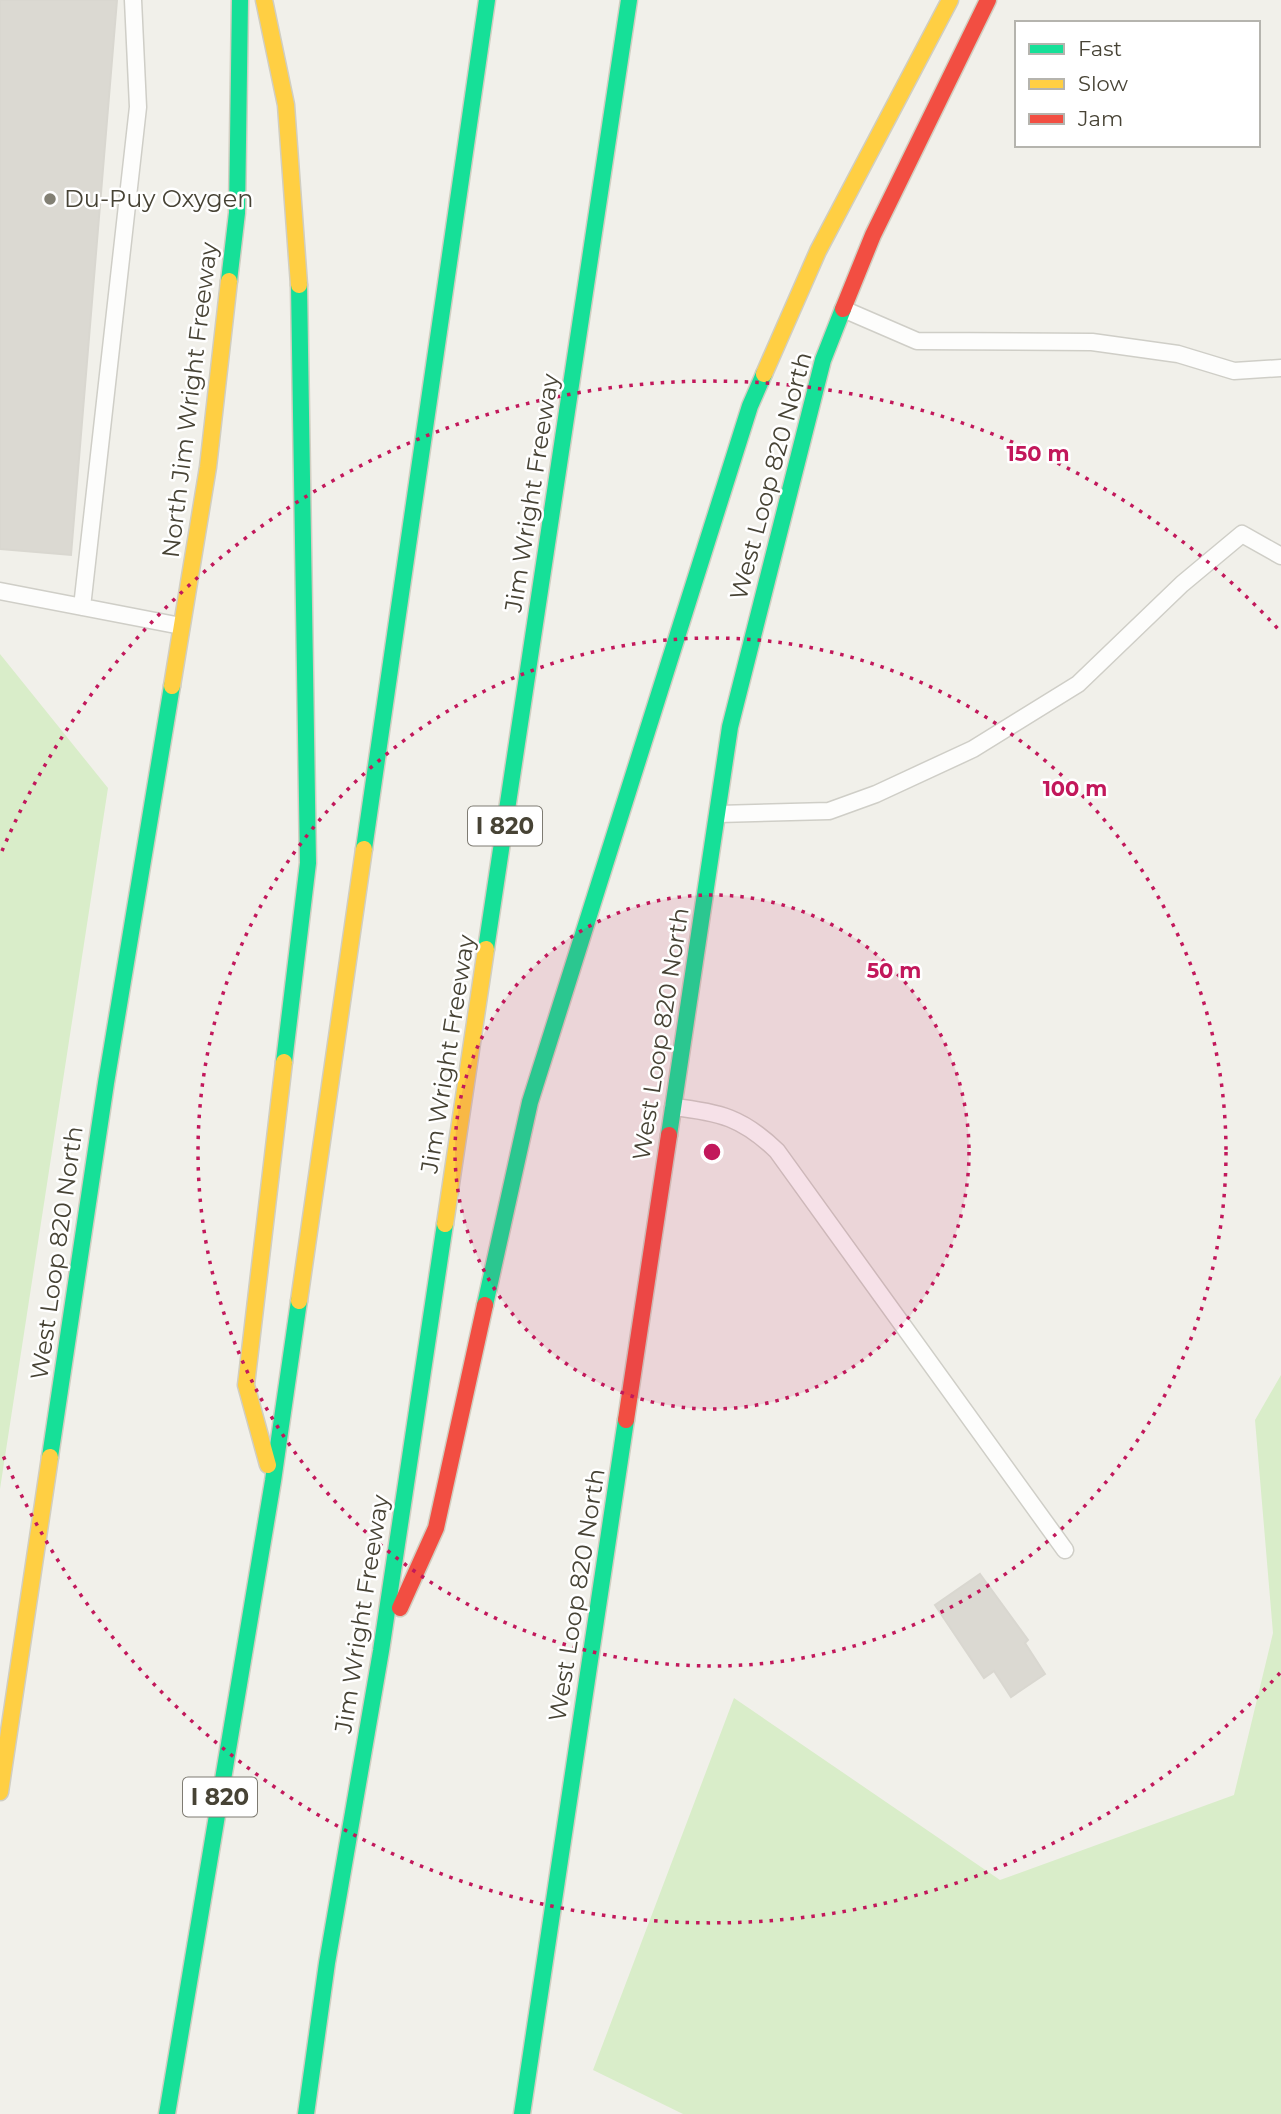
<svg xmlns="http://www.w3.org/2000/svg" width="1281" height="2114" font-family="Montserrat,sans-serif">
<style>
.green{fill:#d9edc9}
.building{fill:#dbd9d2;stroke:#d9d7d0;stroke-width:2}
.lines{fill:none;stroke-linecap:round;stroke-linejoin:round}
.lane-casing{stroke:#cfcec7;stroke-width:19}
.fast-casing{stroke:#d1cec1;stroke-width:19}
.slow-casing{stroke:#d1cec1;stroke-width:19}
.jam-casing{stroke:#d1cec1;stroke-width:19}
.lane{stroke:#fdfdfc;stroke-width:16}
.fast{stroke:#16e098;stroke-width:16}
.slow{stroke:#ffcf43;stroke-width:16}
.jam{stroke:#f24e42;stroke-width:16}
.ring{fill:none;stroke:#c2185b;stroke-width:3.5;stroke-dasharray:3.5 7}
.poi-dot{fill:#828074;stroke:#fff;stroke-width:2.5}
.labels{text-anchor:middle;stroke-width:5;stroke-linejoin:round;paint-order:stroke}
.shield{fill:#fff;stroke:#7e7b72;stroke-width:2}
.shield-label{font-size:23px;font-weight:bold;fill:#474335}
.poi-label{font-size:24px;fill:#474335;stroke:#fff;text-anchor:start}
.street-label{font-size:24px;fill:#474335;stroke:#fff}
.centre{fill:#c2185b;stroke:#fff;stroke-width:3.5}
.ring-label{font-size:21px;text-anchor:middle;font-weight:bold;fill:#c2185b;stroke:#fff;stroke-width:5;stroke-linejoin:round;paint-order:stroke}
</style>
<rect width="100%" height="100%" fill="#f1f0ea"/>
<!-- green -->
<path class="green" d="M 0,654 L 108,788 L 0,1489 Z
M 1281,1375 L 1281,2114 L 683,2114 L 593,2070 L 734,1698 L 1000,1880 L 1234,1795 L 1273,1633 L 1255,1420 Z"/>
<!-- building -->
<path class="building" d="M 0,0 L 117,0 L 71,555 L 0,549 Z
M 980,1574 L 1028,1640 L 1025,1643 L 1045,1674 L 1011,1697 L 994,1671 L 984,1678 L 935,1605 Z"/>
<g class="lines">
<!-- lane casing -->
<g class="lane-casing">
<path id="lane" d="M 843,309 L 917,341 L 1092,342 L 1178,354 L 1234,371 L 1281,368
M 0,591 L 181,626
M 82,607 L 138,107 L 133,0
M 718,814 L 829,811 L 876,794 L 973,749 L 1078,684 L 1182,584 L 1242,534 L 1281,556
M 673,1107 C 720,1112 743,1118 777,1151 L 1065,1550"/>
</g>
<!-- fast casing -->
<g class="fast-casing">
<path id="fast" d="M 229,281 L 237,213 L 240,0
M 364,849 L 487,0
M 486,949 L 629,0
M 284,1062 L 308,863 L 299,285
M 669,1135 L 730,727 L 823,360 L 843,309
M 485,1305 L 530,1102 L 750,406 L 764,374
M 50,1457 L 106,1083 L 172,686
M 167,2114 L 273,1481 L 299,1301
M 306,2114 L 327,1963 L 381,1651 L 445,1224
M 522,2114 L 626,1420"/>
</g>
<!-- slow casing -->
<g class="slow-casing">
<path id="slow" d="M 264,0 L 286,105 L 299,285
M 764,374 L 818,251 L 950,0
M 172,686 L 208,467 L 229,281
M 445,1224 L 486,949
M 299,1301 L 364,849
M 268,1465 L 246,1385 L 284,1062
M 0,1792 L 50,1457"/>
</g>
<!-- jam casing -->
<g class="jam-casing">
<path id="jam" d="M 843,309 L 873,235 L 988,0
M 626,1420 L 669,1135
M 400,1608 L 436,1528 L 485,1305"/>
</g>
<!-- lane -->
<use href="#lane" class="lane"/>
<!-- fast -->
<use href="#fast" class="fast"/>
<!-- slow -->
<use href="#slow" class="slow"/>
<!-- jam -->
<use href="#jam" class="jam"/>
</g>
<!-- distance rings -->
<circle cx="712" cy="1152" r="257" fill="#c2185b" fill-opacity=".12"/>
<g class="ring">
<circle cx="712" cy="1152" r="257"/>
<circle cx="712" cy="1152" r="514"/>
<path d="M1280 1673A771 771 0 0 1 2 1453M2 851A771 771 0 0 1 1280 631"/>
</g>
<!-- markers -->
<circle class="poi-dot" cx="50" cy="199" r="7"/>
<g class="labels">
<!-- shield labels -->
<g class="shield">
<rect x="468" y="806.5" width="74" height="39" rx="5"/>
<rect x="183" y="1777.5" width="74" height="39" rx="5"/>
</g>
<g class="shield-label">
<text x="505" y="834">I 820</text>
<text x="220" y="1805">I 820</text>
</g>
<!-- poi labels -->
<g class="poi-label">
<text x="64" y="207">Du-Puy Oxygen</text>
</g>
<!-- street labels -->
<g class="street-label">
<text transform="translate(190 400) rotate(-83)" y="8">North Jim Wright Freeway</text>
<text transform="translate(771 476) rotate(-75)" y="8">West Loop 820 North</text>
<text transform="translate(532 493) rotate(-81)" y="8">Jim Wright Freeway</text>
<text transform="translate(661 1034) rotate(-81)" y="8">West Loop 820 North</text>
<text transform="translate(448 1054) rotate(-81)" y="8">Jim Wright Freeway</text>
<text transform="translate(57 1253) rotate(-82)" y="8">West Loop 820 North</text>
<text transform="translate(577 1595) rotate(-81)" y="8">West Loop 820 North</text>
<text transform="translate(362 1614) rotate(-81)" y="8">Jim Wright Freeway</text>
</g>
</g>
<circle cx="712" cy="1152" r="10" class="centre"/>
<g class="ring-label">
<text x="1038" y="461">150 m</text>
<text x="1075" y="796">100 m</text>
<text x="894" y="978">50 m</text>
</g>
<!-- legend -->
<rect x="1015" y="21" width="245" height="126" fill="#ffffff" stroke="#b5b4ae" stroke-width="2"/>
<rect x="1029" y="44" width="35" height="10" fill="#16e098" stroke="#b5b4ae" stroke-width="2"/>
<text x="1078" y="56" font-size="21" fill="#474335">Fast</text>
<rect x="1029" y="79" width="35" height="10" fill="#ffcf43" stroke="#b5b4ae" stroke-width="2"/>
<text x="1078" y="91" font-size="21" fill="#474335">Slow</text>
<rect x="1029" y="114" width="35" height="10" fill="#f24e42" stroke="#b5b4ae" stroke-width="2"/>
<text x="1078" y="126" font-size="21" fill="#474335">Jam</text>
</svg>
